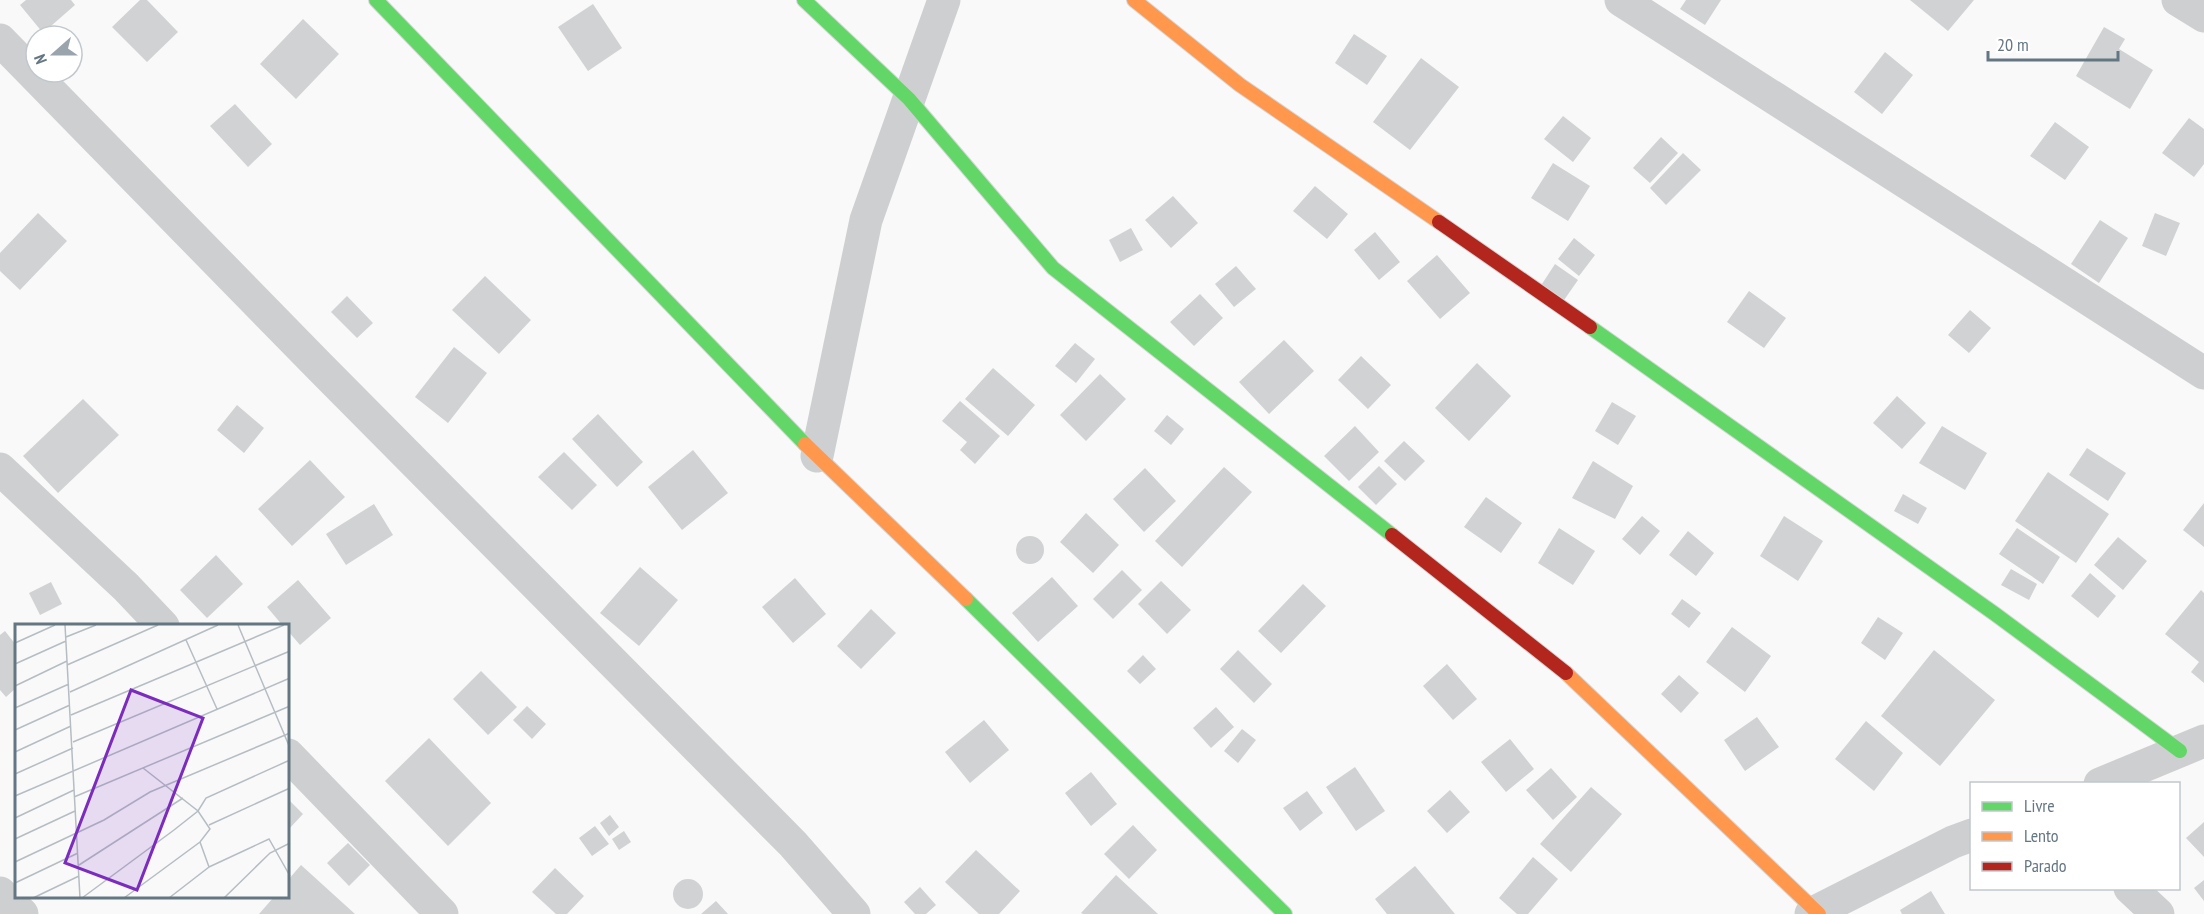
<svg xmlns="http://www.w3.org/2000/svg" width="2204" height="914" font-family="'PT Sans Narrow',sans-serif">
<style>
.building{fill:#d0d2d3}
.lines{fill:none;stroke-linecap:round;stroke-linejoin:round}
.fast-casing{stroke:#d5d6d7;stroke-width:16}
.slow-casing{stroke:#d5d6d7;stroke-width:16}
.jam-casing{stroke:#d5d6d7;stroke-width:16}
.street{stroke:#cecfd0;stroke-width:33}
.fast{stroke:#63d668;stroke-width:14}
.slow{stroke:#ff974d;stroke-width:14}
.jam{stroke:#b3261e;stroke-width:14}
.inset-road{fill:none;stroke:#b5bdc3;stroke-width:1.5}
.view{fill:#7b2cbf;fill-opacity:0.15;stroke:#7b2cbf;stroke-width:3}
.inset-edge{fill:none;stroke:#657683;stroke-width:3}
</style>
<rect width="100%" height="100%" fill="#f9f9f9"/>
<!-- building -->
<path class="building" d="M 26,0 L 71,0 L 75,5 L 43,33 L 20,5 Z
M 140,0 L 147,0 L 178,32 L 147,62 L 112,27 Z
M 1686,0 L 1721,0 L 1705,25 L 1680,9 Z
M 1910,0 L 1974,0 L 1948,31 Z
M 593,4 L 622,48 L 588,71 L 558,27 Z
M 303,19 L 339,54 L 296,99 L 260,64 Z
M 2104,27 L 2125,39 L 2119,49 L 2153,70 L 2130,109 L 2076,76 Z
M 1354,34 L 1387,56 L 1367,85 L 1335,63 Z
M 1885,52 L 1913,75 L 1882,114 L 1854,92 Z
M 1421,58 L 1459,87 L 1410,150 L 1373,122 Z
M 235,104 L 272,144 L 248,167 L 210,126 Z
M 1563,116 L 1591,138 L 1573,162 L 1544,139 Z
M 2189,118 L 2204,129 L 2204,164 L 2194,177 L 2162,153 Z
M 2055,122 L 2089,147 L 2065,180 L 2030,156 Z
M 1661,137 L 1678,153 L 1650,183 L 1633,168 Z
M 1683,153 L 1701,170 L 1666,205 L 1650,188 Z
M 1553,163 L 1590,186 L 1568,221 L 1531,198 Z
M 1315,186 L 1348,214 L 1327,239 L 1293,211 Z
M 1173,196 L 1198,223 L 1171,248 L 1145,220 Z
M 38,213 L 67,241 L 20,290 L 0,271 L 0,253 Z
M 2155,213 L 2180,223 L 2166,256 L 2142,246 Z
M 2100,220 L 2128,238 L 2099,283 L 2071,264 Z
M 1131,228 L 1143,250 L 1120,262 L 1109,240 Z
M 1375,232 L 1400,262 L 1379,280 L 1354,250 Z
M 1574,238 L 1595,255 L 1579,276 L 1558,259 Z
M 1437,255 L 1470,293 L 1440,319 L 1407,281 Z
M 1555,264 L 1578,280 L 1562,303 L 1540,287 Z
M 1236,266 L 1256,289 L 1234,307 L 1215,284 Z
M 485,276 L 531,320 L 499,354 L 452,310 Z
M 1749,291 L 1786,318 L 1764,348 L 1727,322 Z
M 1200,294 L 1223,318 L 1194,346 L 1170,322 Z
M 347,296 L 373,323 L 357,338 L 331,312 Z
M 1970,310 L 1991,328 L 1969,353 L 1948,335 Z
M 1284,340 L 1314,371 L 1269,414 L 1239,382 Z
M 1075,343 L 1095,359 L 1076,383 L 1055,366 Z
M 454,347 L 487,373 L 448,423 L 415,397 Z
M 1361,356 L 1391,385 L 1368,409 L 1338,380 Z
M 1477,363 L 1511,396 L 1469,441 L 1435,408 Z
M 993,368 L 1035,405 L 1008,436 L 965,399 Z
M 1100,374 L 1126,399 L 1086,441 L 1060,415 Z
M 1897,396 L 1926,423 L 1902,449 L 1873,423 Z
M 83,399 L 119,435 L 58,493 L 23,456 Z
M 960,401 L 1000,436 L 975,464 L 960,450 L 967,442 L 942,421 Z
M 1612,402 L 1636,416 L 1618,445 L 1595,431 Z
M 237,405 L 264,428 L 244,453 L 217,430 Z
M 598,414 L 643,462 L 617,487 L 572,439 Z
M 1167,415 L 1184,429 L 1171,445 L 1154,431 Z
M 1355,426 L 1379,452 L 1349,481 L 1324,456 Z
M 1942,426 L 1987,453 L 1965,490 L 1919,463 Z
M 1404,441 L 1425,461 L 1405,481 L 1384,461 Z
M 2087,448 L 2126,473 L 2108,501 L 2069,475 Z
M 693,450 L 728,493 L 682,530 L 648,487 Z
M 564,452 L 597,485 L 572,510 L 538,477 Z
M 310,460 L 345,497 L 292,546 L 258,509 Z
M 1593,461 L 1633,486 L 1615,519 L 1572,498 Z
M 1379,466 L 1397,484 L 1376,505 L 1358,487 Z
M 1224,467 L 1252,492 L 1182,567 L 1155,541 Z
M 1145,468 L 1176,501 L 1144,532 L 1113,499 Z
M 2048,472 L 2109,514 L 2076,563 L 2015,521 Z
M 1903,494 L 1927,508 L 1918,524 L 1894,511 Z
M 1486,497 L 1522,523 L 1501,553 L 1464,527 Z
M 2204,503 L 2204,547 L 2183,530 Z
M 374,504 L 393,535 L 346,565 L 326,534 Z
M 1086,513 L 1119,545 L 1093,573 L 1060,542 Z
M 1642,516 L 1660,531 L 1640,555 L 1622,539 Z
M 1784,516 L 1823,541 L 1798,581 L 1760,556 Z
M 1559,528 L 1595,551 L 1573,585 L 1538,563 Z
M 2017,528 L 2060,557 L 2043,584 L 1999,554 Z
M 1688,531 L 1714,553 L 1696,576 L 1669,555 Z
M1016 550a14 14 0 1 1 28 0a14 14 0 1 1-28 0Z
M 2118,537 L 2147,561 L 2123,590 L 2094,565 Z
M 216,555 L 243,584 L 207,618 L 180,590 Z
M 640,567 L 678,600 L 639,646 L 600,613 Z
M 2011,569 L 2037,584 L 2029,600 L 2001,585 Z
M 1122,570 L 1142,590 L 1113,619 L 1093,599 Z
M 2090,573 L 2116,596 L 2098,618 L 2071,596 Z
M 1052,577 L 1078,606 L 1038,642 L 1012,613 Z
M 795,578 L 826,614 L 793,643 L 762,607 Z
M 298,580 L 331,618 L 300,645 L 288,631 L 288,626 L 283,626 L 267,607 Z
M 1161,581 L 1191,610 L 1167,634 L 1138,604 Z
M 51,582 L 62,604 L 40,615 L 29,593 Z
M 1303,584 L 1326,606 L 1281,653 L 1258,631 Z
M 2201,590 L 2204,593 L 2204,683 L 2191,672 L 2199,662 L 2165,634 Z
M 1682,599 L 1701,613 L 1689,628 L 1671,614 Z
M 871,609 L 896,633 L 861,669 L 837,646 Z
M 1878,617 L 1903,633 L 1885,660 L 1861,643 Z
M 1732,627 L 1771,656 L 1745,692 L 1706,662 Z
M 5,631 L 16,645 L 16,688 L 6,697 L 0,690 L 0,635 Z
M 1238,650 L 1272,684 L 1254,703 L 1220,669 Z
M 1934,650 L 1995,700 L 1940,766 L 1881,716 Z
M 1143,655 L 1156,669 L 1140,684 L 1127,671 Z
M 1447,664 L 1477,699 L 1453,720 L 1423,686 Z
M 481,671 L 517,707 L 488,735 L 453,699 Z
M 1679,675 L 1699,693 L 1681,713 L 1661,694 Z
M 527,706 L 546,724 L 532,739 L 513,720 Z
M 1216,707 L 1234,727 L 1211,748 L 1193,728 Z
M 1757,717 L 1779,747 L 1745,771 L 1724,740 Z
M 984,720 L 1009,750 L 970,783 L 945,752 Z
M 1866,721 L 1903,753 L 1874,791 L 1835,759 Z
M 1242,729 L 1256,740 L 1238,763 L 1224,751 Z
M 429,738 L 491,803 L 448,846 L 385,781 Z
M 1510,739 L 1534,769 L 1506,792 L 1481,762 Z
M 1355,767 L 1385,811 L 1356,831 L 1326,787 Z
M 1551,768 L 1577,797 L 1553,820 L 1526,790 Z
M 1091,772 L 1117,804 L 1091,826 L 1065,793 Z
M 1591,787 L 1622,814 L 1571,872 L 1540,844 Z
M 1450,790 L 1470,812 L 1447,833 L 1427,811 Z
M 1307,791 L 1323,813 L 1300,831 L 1283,808 Z
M 288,799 L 303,814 L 288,830 Z
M 610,815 L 619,827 L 609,836 L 600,823 Z
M 2204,822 L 2204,857 L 2186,838 Z
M 1133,825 L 1157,850 L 1129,879 L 1104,854 Z
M 595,826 L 609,844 L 592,856 L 579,838 Z
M 624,831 L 631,842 L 619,850 L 612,839 Z
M 348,843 L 370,865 L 349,886 L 327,863 Z
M 976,850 L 1020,891 L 999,914 L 979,914 L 945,882 Z
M 1533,857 L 1558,879 L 1528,914 L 1517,914 L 1499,898 Z
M 301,865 L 355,914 L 259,914 L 273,898 L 288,898 L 288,880 Z
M 1415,866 L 1455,914 L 1387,914 L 1375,899 Z
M 555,868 L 584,896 L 567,914 L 556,914 L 532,892 Z
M 1116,875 L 1158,914 L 1083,914 L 1081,913 Z
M673 894a15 15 0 1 1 30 0a15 15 0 1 1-30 0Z
M 2204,880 L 2204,901 L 2194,888 Z
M 920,887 L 936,905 L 926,914 L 915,914 L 904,902 Z
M 1931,891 L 1945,914 L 1902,914 L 1900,910 Z
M 716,901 L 728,914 L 701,914 Z"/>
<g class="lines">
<!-- fast casing -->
<g class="fast-casing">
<path id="fast" d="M 376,0 L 805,444
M 804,0 L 909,99 L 1053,268 L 1392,535
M 1590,327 L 1995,614 L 2180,751
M 966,599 L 1285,914"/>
</g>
<!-- slow casing -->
<g class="slow-casing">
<path id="slow" d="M 1134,0 L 1240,85 L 1439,222
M 805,444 L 966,599
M 1566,673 L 1819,914"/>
</g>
<!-- jam casing -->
<g class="jam-casing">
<path id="jam" d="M 1439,222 L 1590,327
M 1392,535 L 1566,673"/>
</g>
<!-- street -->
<path class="street" d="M 1621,0 L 2204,373
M 2178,0 L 2204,16
M 0,40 L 318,365 L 793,844 L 854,914
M 817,456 L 866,220 L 944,0
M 0,469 L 126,587 L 163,626
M 288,755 L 442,914
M 2100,784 L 2204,741
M 2130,888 L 2158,914
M 0,893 L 22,914
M 1811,914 L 1953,842 L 1972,835"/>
<!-- fast -->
<use href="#fast" class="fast"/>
<!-- slow -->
<use href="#slow" class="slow"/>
<!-- jam -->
<use href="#jam" class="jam"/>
</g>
<!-- overview -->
<g transform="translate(15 624)">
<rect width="274" height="274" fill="#f9f9f9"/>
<path class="inset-road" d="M 50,1 L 65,274M 223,1 L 275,124M 51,13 L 81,1M 171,16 L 202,85M 0,19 L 40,1M 0,40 L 51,17M 52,41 L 143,1M 0,62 L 52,37M 55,68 L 203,1M 0,84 L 54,60M 56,91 L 269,1M 0,106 L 55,81M 58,118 L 275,27M 0,128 L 56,102M 0,150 L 58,124M 0,172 L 275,54M 59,173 L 275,82M 0,194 L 59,166M 194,201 L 275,164M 0,215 L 60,187M 0,238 L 89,196 L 135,168 L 275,109M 64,241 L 168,174M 194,243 L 254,215 L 275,252M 0,259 L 63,229M 18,274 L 64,252M 67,274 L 159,206 L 183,187 L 191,174 L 275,136M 109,274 L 185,218 L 195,205 L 183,187 L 128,144M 154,274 L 194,243 L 185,218M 209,274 L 255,229 L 275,219"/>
<path class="view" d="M 116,66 L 188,94 L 122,266 L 50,239 Z"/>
<rect width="274" height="274" class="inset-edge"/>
</g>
<!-- legend -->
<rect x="1970" y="782" width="210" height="108" fill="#ffffff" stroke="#c1c8cd" stroke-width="1.5"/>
<rect x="1982" y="802" width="30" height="9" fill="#63d668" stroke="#c1c8cd" stroke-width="1.5"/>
<text x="2024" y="812" font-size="18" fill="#657683">Livre</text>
<rect x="1982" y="832" width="30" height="9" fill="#ff974d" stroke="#c1c8cd" stroke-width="1.5"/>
<text x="2024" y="842" font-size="18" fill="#657683">Lento</text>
<rect x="1982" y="862" width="30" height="9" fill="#b3261e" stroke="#c1c8cd" stroke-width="1.5"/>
<text x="2024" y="872" font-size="18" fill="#657683">Parado</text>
<!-- north arrow -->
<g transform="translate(54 54) rotate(249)"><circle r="28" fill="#ffffff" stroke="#c1c8cd" stroke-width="1.5"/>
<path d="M0-4.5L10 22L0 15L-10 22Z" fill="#99a4ac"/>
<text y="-9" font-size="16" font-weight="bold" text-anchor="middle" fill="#657683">N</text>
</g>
<!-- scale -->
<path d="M1988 51v9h130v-9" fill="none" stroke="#657683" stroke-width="3"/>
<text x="1997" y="51" font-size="18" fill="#657683" stroke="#ffffff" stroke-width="4.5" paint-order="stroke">20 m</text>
</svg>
